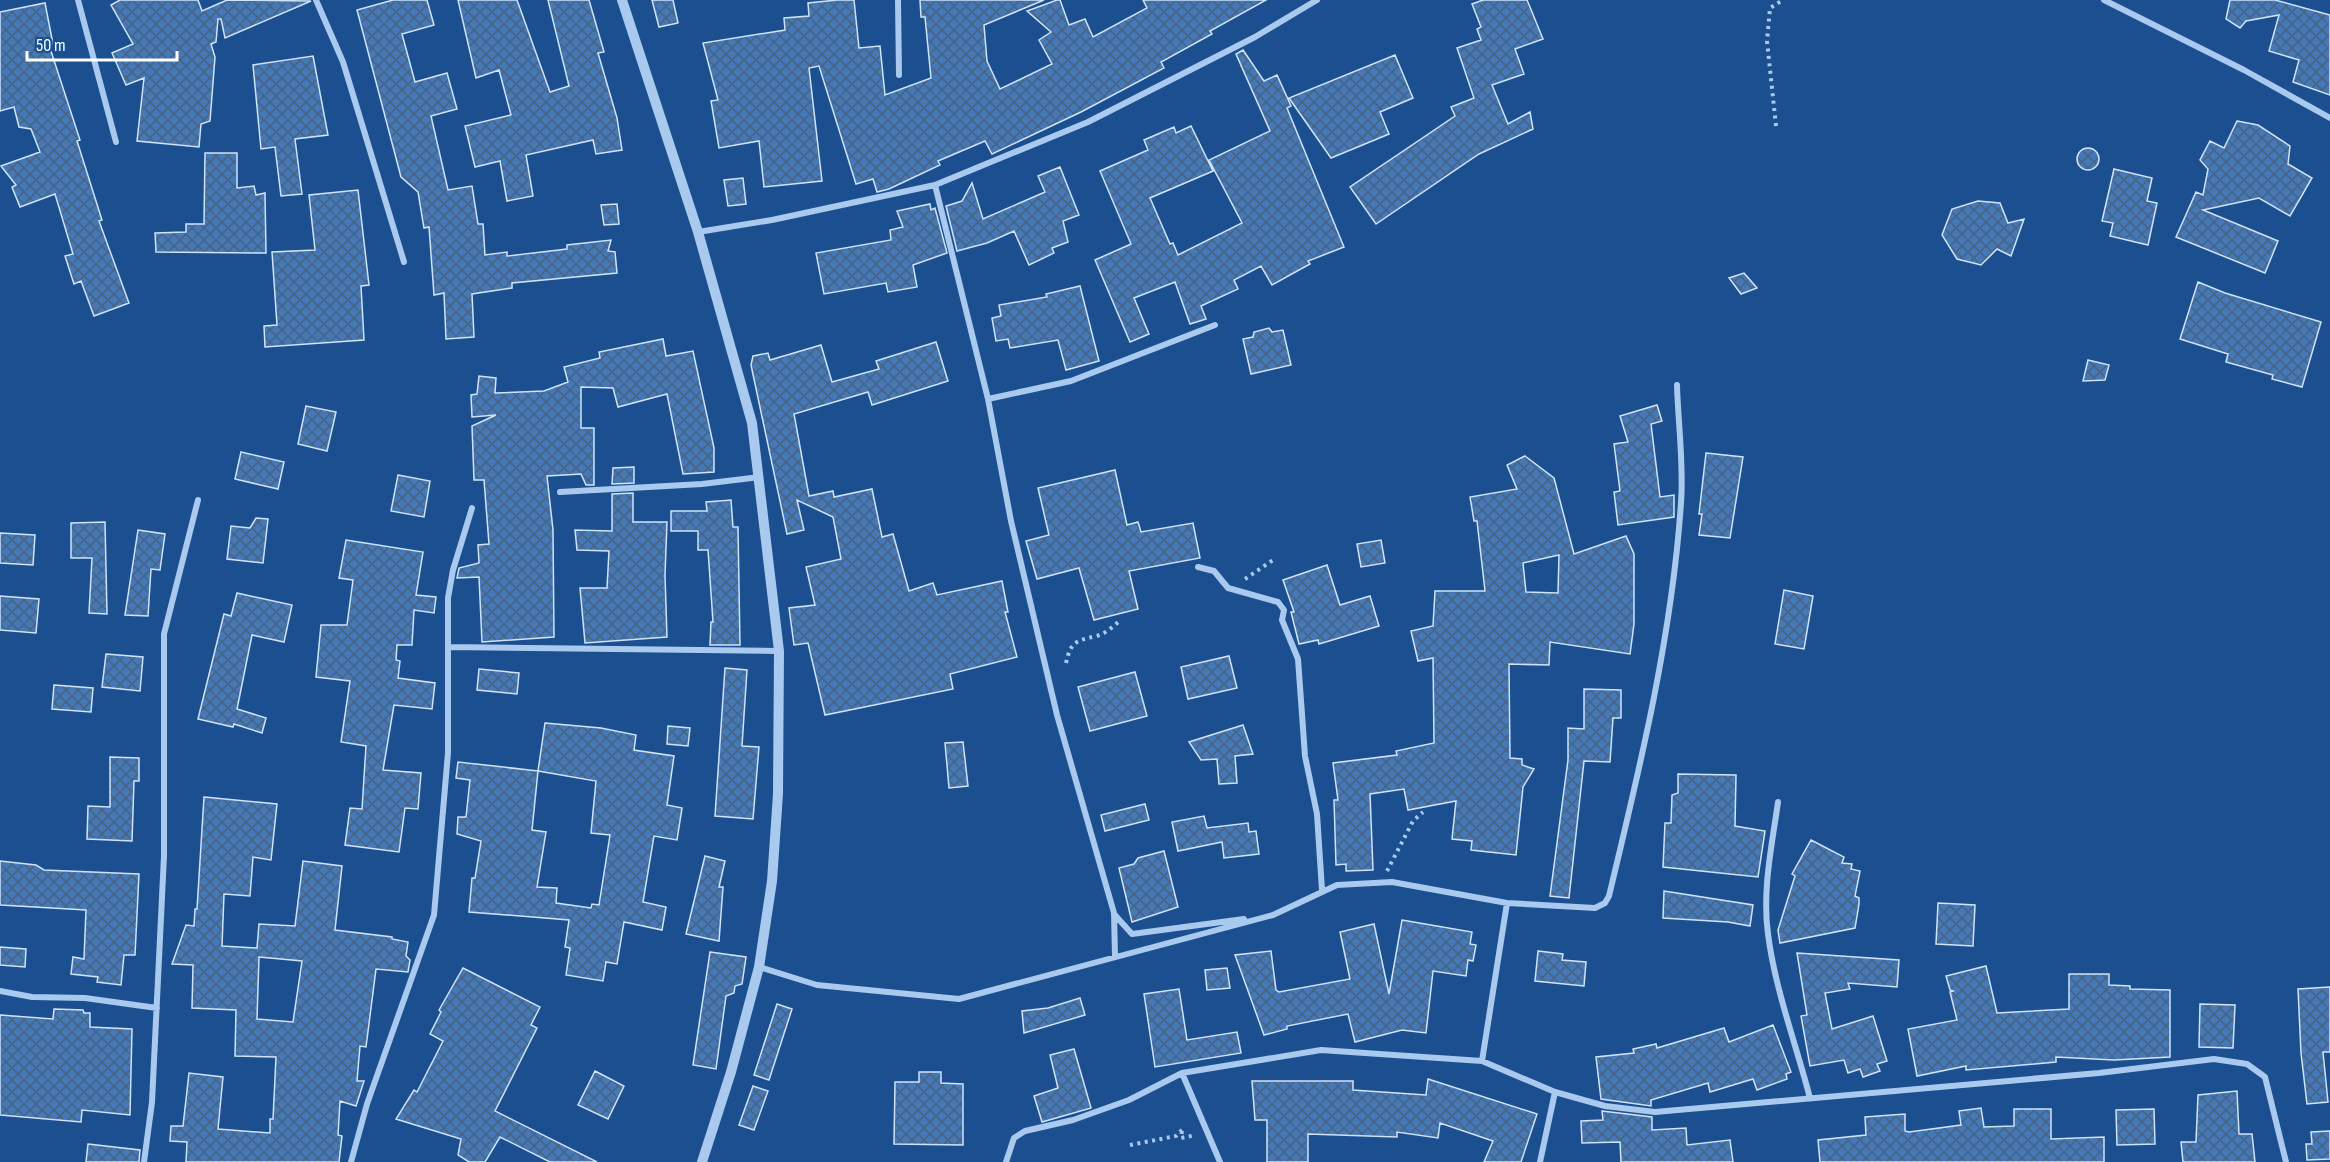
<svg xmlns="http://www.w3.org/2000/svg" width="2330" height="1162" font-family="'Sofia Sans Condensed',sans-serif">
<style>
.building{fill:url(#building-cross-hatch);stroke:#cfe3fa;stroke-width:1.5;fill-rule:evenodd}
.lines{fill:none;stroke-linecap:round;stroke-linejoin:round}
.path{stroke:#a9c9ee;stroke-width:4;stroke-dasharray:3 4.5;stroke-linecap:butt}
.minor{stroke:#a9c9ee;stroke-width:6}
.tertiary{stroke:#a9c9ee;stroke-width:10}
</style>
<defs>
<pattern id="building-cross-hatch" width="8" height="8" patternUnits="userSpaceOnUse" patternTransform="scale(1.5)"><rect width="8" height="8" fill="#4478b7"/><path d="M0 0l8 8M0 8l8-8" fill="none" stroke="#486282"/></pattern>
</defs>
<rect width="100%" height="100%" fill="#1b4f8f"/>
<!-- building -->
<path class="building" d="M 120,0 L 198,0 L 202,11 L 227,0 L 311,1 L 225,38 L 221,19 L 218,19 L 216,42 L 211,44 L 215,57 L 210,121 L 201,124 L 199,147 L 137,141 L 144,78 L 126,85 L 112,53 L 133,44 L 111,5 Z
M 393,0 L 427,0 L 434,25 L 402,34 L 415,82 L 447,73 L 457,109 L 431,116 L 448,190 L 472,186 L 478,224 L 483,224 L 485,255 L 507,252 L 507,256 L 567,249 L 567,245 L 611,240 L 608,251 L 615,252 L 617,273 L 512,283 L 512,288 L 472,294 L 474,337 L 446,339 L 444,293 L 434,295 L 429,227 L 424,228 L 418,192 L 401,177 L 357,10 Z
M 458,0 L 517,0 L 550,92 L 569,86 L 548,0 L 589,0 L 604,52 L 598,53 L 617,118 L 622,150 L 596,154 L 593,140 L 526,155 L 533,196 L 507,201 L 500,161 L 475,167 L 465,126 L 511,115 L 499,70 L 476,78 Z
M 652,0 L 673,0 L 678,23 L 659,27 Z
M 837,0 L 854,0 L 859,48 L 880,46 L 885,95 L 931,78 L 925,17 L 921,17 L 920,0 L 1044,0 L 984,25 L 987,61 L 1000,89 L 1052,64 L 1039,40 L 1051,32 L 1027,11 L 1057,0 L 1060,0 L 1069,25 L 1085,19 L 1093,37 L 1147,8 L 1143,0 L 1266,0 L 1210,31 L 1212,34 L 1161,62 L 1164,68 L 1081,112 L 992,154 L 985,141 L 938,161 L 940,165 L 889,189 L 877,192 L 873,179 L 856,184 L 819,66 L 809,68 L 822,181 L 764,187 L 759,141 L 719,148 L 711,101 L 718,100 L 703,43 L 785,30 L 784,18 L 809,16 L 808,3 Z
M 1483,0 L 1527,0 L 1532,12 L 1543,39 L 1515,49 L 1524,74 L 1492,85 L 1508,124 L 1530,112 L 1533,129 L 1479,154 L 1376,224 L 1350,187 L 1455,116 L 1451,107 L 1474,98 L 1457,48 L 1481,40 L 1477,29 L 1481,27 L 1472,4 Z
M 2230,0 L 2275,0 L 2330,15 L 2330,95 L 2293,82 L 2299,60 L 2269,51 L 2279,15 L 2246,21 L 2240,28 L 2226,19 Z
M 45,3 L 53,44 L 49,45 L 80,140 L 77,141 L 102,220 L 99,221 L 129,303 L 94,316 L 81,281 L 74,284 L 65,256 L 73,254 L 55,194 L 20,207 L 12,187 L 16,185 L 1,166 L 40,152 L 31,129 L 19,127 L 14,107 L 0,111 L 0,12 Z
M 1243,50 L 1264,81 L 1277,75 L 1291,106 L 1287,108 L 1344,247 L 1308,261 L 1310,264 L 1272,285 L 1261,266 L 1234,280 L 1238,289 L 1201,306 L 1206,319 L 1190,324 L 1175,282 L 1134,298 L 1149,334 L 1130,342 L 1095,260 L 1131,244 L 1100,171 L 1148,150 L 1144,140 L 1174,127 L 1176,133 L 1191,126 L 1213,171 L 1150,198 L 1170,244 L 1173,243 L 1178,255 L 1242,223 L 1209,160 L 1270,131 L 1236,54 Z
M 1395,55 L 1413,98 L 1380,112 L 1389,134 L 1331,158 L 1289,98 Z
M 313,56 L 328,135 L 295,139 L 302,194 L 281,196 L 275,147 L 261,149 L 253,65 Z
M 2237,121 L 2258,125 L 2290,146 L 2288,164 L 2312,178 L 2290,216 L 2259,198 L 2203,210 L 2278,241 L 2265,273 L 2176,237 L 2196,192 L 2203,195 L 2208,169 L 2200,160 L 2210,141 L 2224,148 Z
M2077 159a11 11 0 1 1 22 0a11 11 0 1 1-22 0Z
M 205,153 L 237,153 L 237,188 L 254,186 L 256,195 L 265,193 L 266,253 L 156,252 L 155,233 L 186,232 L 186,224 L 204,224 Z
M 1060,167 L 1079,215 L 1063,221 L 1068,242 L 1052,248 L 1054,253 L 1029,265 L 1014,231 L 987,243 L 957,251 L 946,206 L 962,201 L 972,183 L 983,219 L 1045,192 L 1038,176 Z
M 2114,169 L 2152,178 L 2147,201 L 2157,203 L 2148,245 L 2110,236 L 2113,223 L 2102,221 Z
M 743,178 L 746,204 L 728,206 L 724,180 Z
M 358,190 L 369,285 L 361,286 L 364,340 L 265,347 L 264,326 L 277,325 L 272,252 L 315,250 L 309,195 Z
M 1978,201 L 2000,203 L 2008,223 L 2024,219 L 2011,256 L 1997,249 L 1981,265 L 1957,259 L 1942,235 L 1952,209 Z
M 617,204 L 619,224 L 604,225 L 601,205 Z
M 930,204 L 931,210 L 935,208 L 947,253 L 913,265 L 917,287 L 888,292 L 886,283 L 824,294 L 816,253 L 891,240 L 890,230 L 903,227 L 897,211 Z
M 1744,273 L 1757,288 L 1741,294 L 1729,278 Z
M 2198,282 L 2225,293 L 2321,322 L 2302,387 L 2272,379 L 2273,375 L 2226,362 L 2228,354 L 2180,339 Z
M 1080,286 L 1099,361 L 1066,370 L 1058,340 L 1010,348 L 1008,339 L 996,341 L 992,318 L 1001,316 L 999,305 L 1047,297 L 1046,294 Z
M 1269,328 L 1272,332 L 1283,330 L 1291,365 L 1251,374 L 1243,339 L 1253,337 L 1254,332 Z
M 663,339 L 666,356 L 693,351 L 714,448 L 714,472 L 683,474 L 667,394 L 618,407 L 613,388 L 581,387 L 581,428 L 594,428 L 594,485 L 586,485 L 581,474 L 547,476 L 553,530 L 554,637 L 482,642 L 479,577 L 457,578 L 459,568 L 479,563 L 478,545 L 489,544 L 484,480 L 474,480 L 472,426 L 496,415 L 472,417 L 471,395 L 477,394 L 479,376 L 496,378 L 495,393 L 544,391 L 568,382 L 564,367 L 600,358 L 599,352 Z
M 936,342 L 948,381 L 872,405 L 868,392 L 794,414 L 809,496 L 833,491 L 834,497 L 872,489 L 882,537 L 893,534 L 909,591 L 933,583 L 937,595 L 1002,581 L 1008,612 L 1005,612 L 1017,657 L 950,674 L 953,689 L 825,715 L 808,643 L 794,645 L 789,608 L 815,605 L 806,567 L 841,559 L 833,517 L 797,500 L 804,530 L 787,534 L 751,365 L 753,356 L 768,353 L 770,360 L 821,345 L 832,382 L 879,369 L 876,361 Z
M 2088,360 L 2109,365 L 2105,380 L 2083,381 Z
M 1657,405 L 1662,421 L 1651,424 L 1660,497 L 1674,495 L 1674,517 L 1618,525 L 1614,492 L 1620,491 L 1614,444 L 1628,442 L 1620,416 Z
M 306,406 L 336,412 L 327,451 L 298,444 Z
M 241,452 L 284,462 L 278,489 L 235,479 Z
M 1706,453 L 1743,457 L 1730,538 L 1699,535 L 1702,514 L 1699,514 Z
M 1525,456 L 1554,478 L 1574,554 L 1626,536 L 1634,554 L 1634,624 L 1630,654 L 1550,642 L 1549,665 L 1509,664 L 1510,758 L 1522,759 L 1522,765 L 1534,769 L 1523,787 L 1516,855 L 1471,850 L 1472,841 L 1452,839 L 1456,801 L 1408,810 L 1404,789 L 1370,794 L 1373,870 L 1346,871 L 1346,864 L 1336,865 L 1334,800 L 1338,800 L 1333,763 L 1397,755 L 1396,751 L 1434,743 L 1433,658 L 1418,661 L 1411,631 L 1433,626 L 1435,591 L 1485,591 L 1477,521 L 1474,521 L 1470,497 L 1517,489 L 1507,465 ZM 1559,555 L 1558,593 L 1526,592 L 1523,563 Z
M 634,467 L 634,483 L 612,484 L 613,468 Z
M 1115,470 L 1127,525 L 1138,522 L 1141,532 L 1193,523 L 1200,558 L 1129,571 L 1138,609 L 1094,620 L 1079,568 L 1037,579 L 1026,541 L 1049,535 L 1038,488 Z
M 398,475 L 430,481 L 424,517 L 391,511 Z
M 633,493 L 633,522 L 667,522 L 665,575 L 667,637 L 585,643 L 580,588 L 607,588 L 609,551 L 577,550 L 575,530 L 612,531 L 612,494 Z
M 731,500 L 733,527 L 738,527 L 740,645 L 710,645 L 711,622 L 713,622 L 708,550 L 698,550 L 698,531 L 671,531 L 671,511 L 707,511 L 706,502 Z
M 256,518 L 268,519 L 263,563 L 227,559 L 231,526 L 250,528 Z
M 105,522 L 107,614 L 89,613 L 92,558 L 71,558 L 71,523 Z
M 138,530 L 165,534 L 160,570 L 151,569 L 148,616 L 125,615 Z
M 0,533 L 35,535 L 33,565 L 0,563 Z
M 346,540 L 423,552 L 416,595 L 436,597 L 434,613 L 414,610 L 412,645 L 397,645 L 396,660 L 400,661 L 398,678 L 435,683 L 432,709 L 394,705 L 383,770 L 421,773 L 418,809 L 405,808 L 399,852 L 345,845 L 350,808 L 362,809 L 366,746 L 341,742 L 350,681 L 316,677 L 321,625 L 347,625 L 353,580 L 339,578 Z
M 1381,540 L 1385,563 L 1361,567 L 1357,544 Z
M 1327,565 L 1340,605 L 1370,596 L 1379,626 L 1319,644 L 1318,640 L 1299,644 L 1291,612 L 1294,612 L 1283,580 Z
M 1784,590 L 1813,596 L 1804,649 L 1775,644 Z
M 237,593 L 292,605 L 284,642 L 252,635 L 237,709 L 266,718 L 262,733 L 234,724 L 233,727 L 198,719 L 224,614 L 231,616 Z
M 0,596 L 39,599 L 36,633 L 0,630 Z
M 106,654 L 143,657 L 140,691 L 102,687 Z
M 1229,656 L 1237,688 L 1188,699 L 1181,667 Z
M 725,668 L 747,670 L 742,746 L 759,747 L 753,819 L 715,816 Z
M 479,669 L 519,673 L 517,694 L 477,690 Z
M 1135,672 L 1147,716 L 1090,731 L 1078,687 Z
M 54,685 L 93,688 L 91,712 L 52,709 Z
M 1584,689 L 1621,690 L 1621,718 L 1613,718 L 1610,762 L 1584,761 L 1569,898 L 1550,896 L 1568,760 L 1568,728 L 1584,729 Z
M 545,723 L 601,728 L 636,735 L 634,750 L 674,756 L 667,805 L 682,808 L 677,840 L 654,836 L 643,902 L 666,907 L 662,930 L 624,922 L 617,964 L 606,962 L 603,981 L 566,975 L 570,948 L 565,947 L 569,920 L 469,912 L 472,878 L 475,878 L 481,841 L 457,834 L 458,817 L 466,817 L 470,780 L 456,778 L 458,762 L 538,771 ZM 538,771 L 596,781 L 591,833 L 610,835 L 599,905 L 592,904 L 591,908 L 556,903 L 557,888 L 537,887 L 546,832 L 532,830 Z
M 1243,725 L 1253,754 L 1235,756 L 1237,783 L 1219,784 L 1217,759 L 1201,760 L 1189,742 Z
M 668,726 L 690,728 L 688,746 L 667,744 Z
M 963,742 L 968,786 L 949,788 L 945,743 Z
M 110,757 L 139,758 L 139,781 L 134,781 L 132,841 L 87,839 L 88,806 L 110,807 Z
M 1678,774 L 1736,775 L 1735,826 L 1765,831 L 1758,877 L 1663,867 L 1665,823 L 1671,823 L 1672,795 L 1678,793 Z
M 204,797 L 277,804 L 271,860 L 253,857 L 250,896 L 224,894 L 222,946 L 257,948 L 259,924 L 295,926 L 303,861 L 342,866 L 335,930 L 392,937 L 392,939 L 408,942 L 406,956 L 410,960 L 408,972 L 376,969 L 366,1047 L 360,1046 L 357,1081 L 364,1081 L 356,1106 L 340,1101 L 338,1135 L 342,1136 L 339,1162 L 186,1162 L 187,1142 L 170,1141 L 171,1126 L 183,1126 L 189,1073 L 223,1077 L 218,1129 L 270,1133 L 270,1119 L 273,1119 L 276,1057 L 235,1056 L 236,1010 L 192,1008 L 193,965 L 172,964 L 186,925 L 194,926 L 195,909 L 197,909 ZM 259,957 L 302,961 L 293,1022 L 257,1019 Z
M 1145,804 L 1149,820 L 1105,831 L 1101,815 Z
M 1204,816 L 1207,828 L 1248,823 L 1249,832 L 1256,831 L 1259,854 L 1224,858 L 1222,842 L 1178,851 L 1172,822 Z
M 1811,840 L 1844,857 L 1842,863 L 1852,864 L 1851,869 L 1860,871 L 1855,896 L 1859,898 L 1859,904 L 1855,928 L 1780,943 L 1778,930 L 1795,876 L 1792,874 Z
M 1164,851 L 1178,907 L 1132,922 L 1119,868 L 1134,864 L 1138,858 Z
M 705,856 L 725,861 L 719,887 L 723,887 L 719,941 L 686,934 Z
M 0,861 L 36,865 L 44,870 L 139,874 L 135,955 L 124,955 L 121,985 L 97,982 L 98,977 L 71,974 L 73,957 L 84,959 L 86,910 L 0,905 Z
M 1664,891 L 1753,905 L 1750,926 L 1728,922 L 1663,918 Z
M 1938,903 L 1975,905 L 1973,946 L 1936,944 Z
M 1402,920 L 1472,932 L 1470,944 L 1476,945 L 1473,961 L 1468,960 L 1466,976 L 1433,971 L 1426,1033 L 1402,1030 L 1355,1042 L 1348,1014 L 1287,1026 L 1287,1029 L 1264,1035 L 1235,955 L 1271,951 L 1276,990 L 1279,992 L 1350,979 L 1340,932 L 1374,924 L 1389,994 Z
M 0,947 L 26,949 L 25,967 L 0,965 Z
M 1538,951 L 1563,954 L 1562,960 L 1586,962 L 1584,986 L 1535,981 Z
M 710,952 L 746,957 L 742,984 L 735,986 L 734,993 L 726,996 L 716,1069 L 693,1065 Z
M 1797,953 L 1899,960 L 1897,987 L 1848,983 L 1850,989 L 1825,993 L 1832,1029 L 1873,1016 L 1887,1061 L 1877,1064 L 1880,1071 L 1863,1077 L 1860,1069 L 1848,1073 L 1844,1060 L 1810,1066 L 1801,1016 L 1807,1015 Z
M 1986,966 L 1997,1013 L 2069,1009 L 2069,974 L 2109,974 L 2109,985 L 2130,986 L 2130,989 L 2170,990 L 2170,1057 L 2114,1060 L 2056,1057 L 2056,1062 L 1966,1070 L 1966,1066 L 1917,1076 L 1908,1029 L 1957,1020 L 1950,992 L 1953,991 L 1950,990 L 1946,976 Z
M 463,968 L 540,1007 L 531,1025 L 537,1028 L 495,1111 L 597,1162 L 550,1162 L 500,1137 L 485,1162 L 469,1162 L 458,1155 L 461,1139 L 396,1119 L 414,1090 L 417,1092 L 443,1041 L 430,1034 L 441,1012 L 439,1010 Z
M 1227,968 L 1230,988 L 1207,990 L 1205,970 Z
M 2330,987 L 2330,1052 L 2323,1052 L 2328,1102 L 2307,1104 L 2301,1053 L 2298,989 Z
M 1179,989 L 1187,1040 L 1237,1032 L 1241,1053 L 1155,1067 L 1144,994 Z
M 1080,998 L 1085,1015 L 1024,1033 L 1022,1011 L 1048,1008 Z
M 777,1004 L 792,1009 L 769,1080 L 754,1075 Z
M 2200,1004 L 2235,1005 L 2233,1048 L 2199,1047 Z
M 54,1009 L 83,1010 L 84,1013 L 90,1013 L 90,1027 L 132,1029 L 130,1115 L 82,1110 L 81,1122 L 0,1115 L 0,1015 L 53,1019 Z
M 1773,1025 L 1791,1072 L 1786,1074 L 1787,1079 L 1757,1090 L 1753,1079 L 1710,1092 L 1708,1083 L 1651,1100 L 1651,1106 L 1601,1099 L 1596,1057 L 1634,1053 L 1633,1049 L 1656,1044 L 1657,1048 L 1724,1028 L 1729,1042 Z
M 1074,1049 L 1091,1108 L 1042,1122 L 1034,1096 L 1058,1088 L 1050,1055 Z
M 595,1071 L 624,1086 L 608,1119 L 578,1105 Z
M 919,1072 L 941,1072 L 941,1083 L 963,1084 L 963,1145 L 894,1144 L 895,1082 L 919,1082 Z
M 1428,1079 L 1537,1114 L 1521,1162 L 1484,1162 L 1493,1141 L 1440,1123 L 1438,1138 L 1397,1132 L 1397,1137 L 1308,1134 L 1308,1162 L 1267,1162 L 1267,1120 L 1255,1120 L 1252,1081 L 1353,1081 L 1353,1090 L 1426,1095 Z
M 753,1086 L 768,1091 L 754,1130 L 739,1125 Z
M 2237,1091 L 2239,1134 L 2252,1134 L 2255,1162 L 2183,1162 L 2181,1142 L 2196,1142 L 2198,1095 Z
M 1981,1108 L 1984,1127 L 2014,1126 L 2014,1109 L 2051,1109 L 2051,1139 L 2104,1137 L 2104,1162 L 1820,1162 L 1818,1140 L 1866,1135 L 1865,1117 L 1905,1114 L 1905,1131 L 1909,1132 L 1961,1125 L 1959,1111 Z
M 2154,1109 L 2155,1144 L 2117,1145 L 2116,1110 Z
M 1602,1111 L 1652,1117 L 1652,1130 L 1686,1128 L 1687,1145 L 1730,1140 L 1733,1162 L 1621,1162 L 1620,1142 L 1582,1143 L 1581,1121 L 1603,1120 Z
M 2330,1131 L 2330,1159 L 2307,1160 L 2306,1144 L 2312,1144 L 2311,1132 Z
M 88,1144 L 140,1150 L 139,1162 L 86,1162 Z"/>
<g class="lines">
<!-- path -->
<path class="path" d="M 1776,126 L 1767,41 L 1770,8 L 1783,0
M 1245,579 L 1273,560
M 1066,663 C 1071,641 1076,641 1096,636 C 1106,634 1113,626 1121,620
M 1387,871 L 1413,821 L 1423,812
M 1182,1131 L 1181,1138 L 1196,1135
M 1130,1145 L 1176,1136 L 1182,1130"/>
<!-- minor -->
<path class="minor" d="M 78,0 L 116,142
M 316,0 L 343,62 L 404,262
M 898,0 L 899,75
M 2104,0 L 2244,70 L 2330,118
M 698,232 L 772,220 L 935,185
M 988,399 L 1071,381 L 1215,325
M 560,492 L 702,484 L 760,477
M 1198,567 L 1214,571 L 1228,588 L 1278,602 L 1284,610 L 1282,620 L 1298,659 L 1305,756 L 1317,814 L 1322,890
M 448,647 L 779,651
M 1778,802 C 1772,845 1762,890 1768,934 C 1775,989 1796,1044 1810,1098
M 1114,914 L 1132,934 L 1244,919
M 1115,956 L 1114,913 L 1057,715 L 1011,521 L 988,399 L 935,185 L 1088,122 L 1255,37 L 1317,0
M 759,967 L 817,985 L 959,999 L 1273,915 L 1337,885 L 1392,882 L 1507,903 L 1595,908 L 1605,903 L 1609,896 C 1640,767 1672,636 1681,503 C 1684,464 1678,423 1677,385
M 0,991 L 32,997 L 85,998 L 157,1008
M 1482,1061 L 1507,903
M 1182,1073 L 1220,1162
M 144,1162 L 152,1102 L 164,856 L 164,634 L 198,500
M 351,1162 L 367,1104 L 434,915 L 448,753 L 448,598 L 453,570 L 472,508
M 1006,1162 L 1014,1138 L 1025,1131 L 1073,1120 L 1129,1100 L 1182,1073 L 1321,1050 L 1482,1061 L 1555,1092 L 1605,1106 L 1655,1112 L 2099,1073 L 2214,1059 L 2247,1064 L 2265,1077 L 2286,1162
M 1540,1162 L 1555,1092"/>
<!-- tertiary -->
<path class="tertiary" d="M 622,0 L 698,232 L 752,423 L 779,651 L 778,794 L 772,881 L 759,967 L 731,1072 L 702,1162"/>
</g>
<!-- scale -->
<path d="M27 51v9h150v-9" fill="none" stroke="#ffffff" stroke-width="3"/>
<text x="36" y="51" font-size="18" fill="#ffffff" stroke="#1b4f8f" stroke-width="4.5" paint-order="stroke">50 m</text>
</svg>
